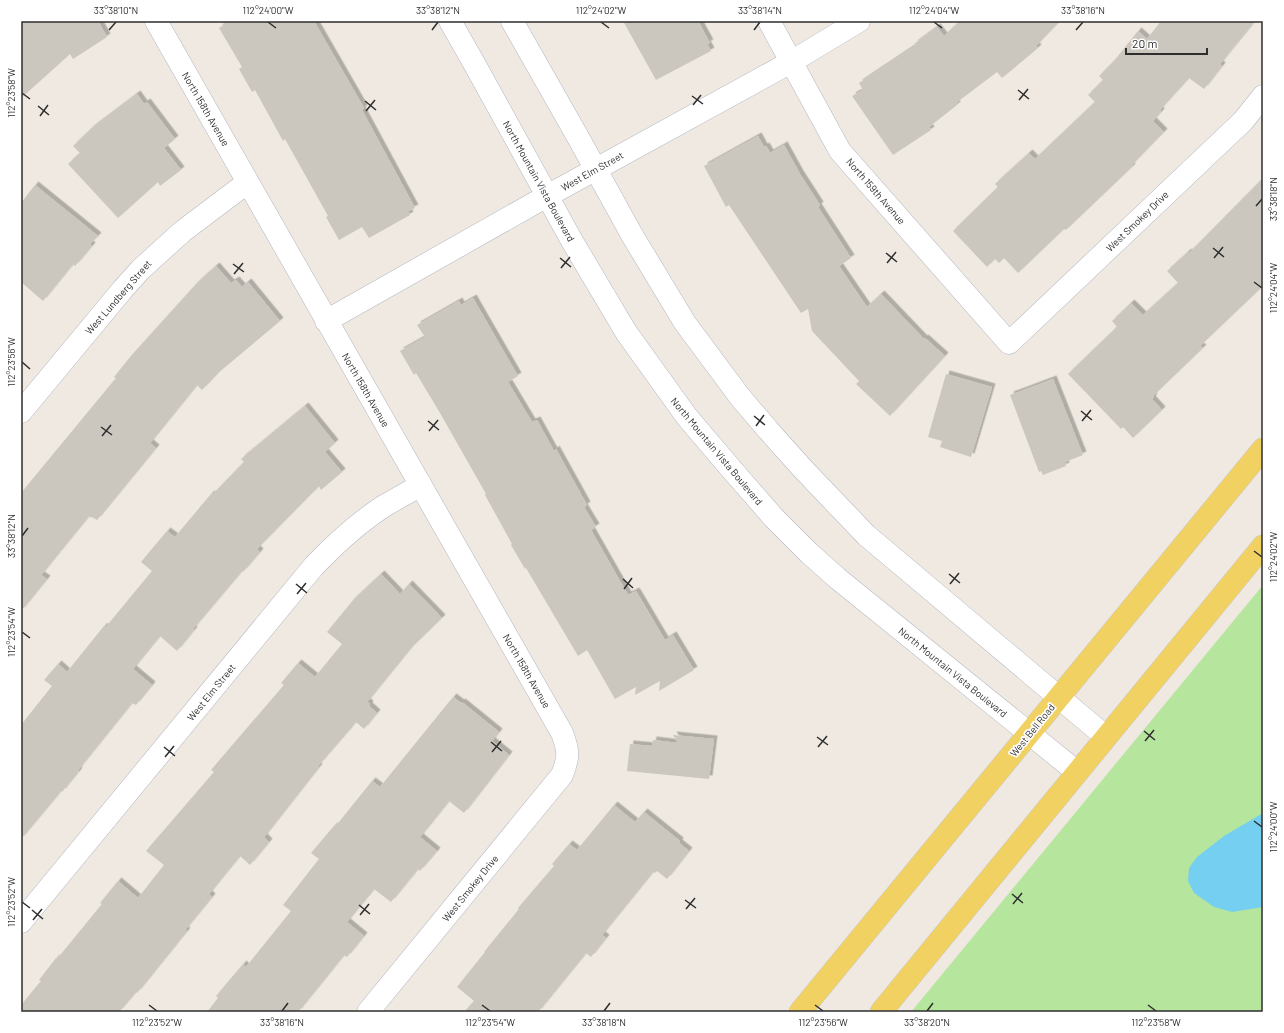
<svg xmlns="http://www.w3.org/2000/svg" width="1284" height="1033" font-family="Barlow,sans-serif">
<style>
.green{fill:#b6e59e}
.water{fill:#75cff0}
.building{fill:#cbc7bf;filter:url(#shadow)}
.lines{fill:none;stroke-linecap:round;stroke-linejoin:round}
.minor-casing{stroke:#b4b7c1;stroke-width:23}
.tertiary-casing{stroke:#b4b7c1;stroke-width:23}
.primary-casing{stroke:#c9c9c9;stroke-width:23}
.minor{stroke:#fff;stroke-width:22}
.tertiary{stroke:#fff;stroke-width:22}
.primary{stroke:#f2d163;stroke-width:22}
.ticks{fill:none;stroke:#2e2e2e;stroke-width:1.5}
.labels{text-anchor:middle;stroke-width:3.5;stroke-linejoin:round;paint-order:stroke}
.street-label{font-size:10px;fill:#2e2e2e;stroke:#fff}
.neatline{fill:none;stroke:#2e2e2e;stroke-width:1.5}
.ticks-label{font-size:10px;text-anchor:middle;fill:#2e2e2e}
</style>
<defs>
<filter id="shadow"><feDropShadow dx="3.5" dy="-3.5" stdDeviation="0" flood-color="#0004"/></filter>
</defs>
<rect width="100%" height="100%" fill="#efe9e1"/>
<!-- green -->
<path class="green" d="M 1263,585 L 1263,1012 L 911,1012 Z"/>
<!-- water -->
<path class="water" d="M 1263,813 L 1263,907 L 1232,912 L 1214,907 L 1194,893 L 1188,881 L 1189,868 L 1197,857 L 1224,836 Z"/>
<!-- building -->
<path class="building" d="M 21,21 L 98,21 L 107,37 L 73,59 L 70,54 L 21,98 Z
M 230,21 L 314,21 L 364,108 L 362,110 L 415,208 L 408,211 L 410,215 L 369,238 L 362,227 L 339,240 L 326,217 L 328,216 L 285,139 L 283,141 L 255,90 L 252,92 L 239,69 L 242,67 L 219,28 Z
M 623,21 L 698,21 L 710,43 L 707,44 L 711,51 L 656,80 Z
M 960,21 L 1060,21 L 1036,46 L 1038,48 L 1002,78 L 997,72 L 956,103 L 957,105 L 929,127 L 931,130 L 893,155 L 852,96 L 863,90 L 859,83 L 916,45 L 914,44 L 937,27 L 944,36 Z
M 1161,21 L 1255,21 L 1220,64 L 1222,66 L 1204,89 L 1189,78 L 1160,110 L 1161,112 L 1153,121 L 1164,132 L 1131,166 L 1132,167 L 1066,230 L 1064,229 L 1018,273 L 1004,258 L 999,263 L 995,259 L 987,267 L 953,231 L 998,187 L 995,184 L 1029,153 L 1035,159 L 1095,102 L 1088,95 L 1103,80 L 1099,76 L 1114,61 L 1138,31 L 1147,39 Z
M 137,94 L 144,104 L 147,102 L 175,139 L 164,148 L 181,170 L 160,186 L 158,182 L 118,218 L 68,164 L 80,153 L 73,146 L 92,128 Z
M 758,136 L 764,147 L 766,146 L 770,153 L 784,145 L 800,174 L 820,205 L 818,207 L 851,258 L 839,266 L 867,307 L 881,294 L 924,339 L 925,338 L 945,356 L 890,416 L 856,384 L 859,381 L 812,331 L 808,309 L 801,313 L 729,205 L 726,207 L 704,166 Z
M 1263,178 L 1263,286 L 1200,346 L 1203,348 L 1153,396 L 1154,397 L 1152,399 L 1162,410 L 1133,438 L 1123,427 L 1121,429 L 1068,374 L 1117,327 L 1112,321 L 1131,303 L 1143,315 L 1178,283 L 1167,271 L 1188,252 L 1189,253 Z
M 35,185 L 98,236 L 90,244 L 92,246 L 75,266 L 73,264 L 43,301 L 21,282 L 21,203 Z
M 216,266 L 231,283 L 236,280 L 242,287 L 248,282 L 280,321 L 218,373 L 202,390 L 197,385 L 150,443 L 156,448 L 97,520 L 92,517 L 91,518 L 89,516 L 41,575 L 47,579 L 21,611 L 21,493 L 116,378 L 114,377 L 131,356 L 197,283 Z
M 473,298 L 518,376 L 508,382 L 532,422 L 537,420 L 554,451 L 556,449 L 587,505 L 584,507 L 596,527 L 591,530 L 628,595 L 636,591 L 665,640 L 673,635 L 694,670 L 659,691 L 660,681 L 635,695 L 636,687 L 615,699 L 587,650 L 578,656 L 526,568 L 525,569 L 511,545 L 512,544 L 485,495 L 486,494 L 440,413 L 416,373 L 414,375 L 400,351 L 425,337 L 417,325 L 459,301 L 461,305 Z
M 946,374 L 992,387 L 971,457 L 940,447 L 942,441 L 928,437 Z
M 1053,379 L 1083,455 L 1065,462 L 1066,466 L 1043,475 L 1041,471 L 1039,472 L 1010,395 Z
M 305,406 L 335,443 L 325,452 L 342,472 L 321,490 L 319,486 L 257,549 L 260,552 L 243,572 L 242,571 L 193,629 L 194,630 L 177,651 L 160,636 L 133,669 L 152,685 L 136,705 L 132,703 L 78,770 L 79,771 L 62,792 L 61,791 L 21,839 L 21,725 L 52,686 L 44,680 L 58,664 L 67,672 L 104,626 L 105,628 L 152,571 L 141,562 L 167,531 L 175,537 L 211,494 L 212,495 L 244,462 L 241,459 Z
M 381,574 L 400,594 L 409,584 L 442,618 L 410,649 L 367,702 L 370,704 L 369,706 L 377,713 L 364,729 L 356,722 L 318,766 L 319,767 L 264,837 L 269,842 L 250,865 L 240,856 L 209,894 L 212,897 L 185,930 L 187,931 L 137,993 L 136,992 L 119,1012 L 21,1012 L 21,1005 L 41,981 L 39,980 L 56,958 L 57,959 L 102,904 L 100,903 L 118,881 L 138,898 L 164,865 L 146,851 L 214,772 L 211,770 L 284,685 L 281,683 L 298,663 L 315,677 L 342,644 L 327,632 L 354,599 Z
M 453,697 L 461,703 L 462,702 L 499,732 L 492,741 L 509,755 L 464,813 L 449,801 L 420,837 L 437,851 L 420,871 L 418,869 L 391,902 L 374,889 L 347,922 L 364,936 L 347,957 L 344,955 L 298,1012 L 207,1012 L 218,998 L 216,996 L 243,964 L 246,967 L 291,911 L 283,905 L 319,859 L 311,853 L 334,826 L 335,827 L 372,781 L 380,787 Z
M 673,735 L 714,739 L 709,779 L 627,771 L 630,744 L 652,746 L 653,740 L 678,743 Z
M 614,805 L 635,822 L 644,812 L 680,841 L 679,843 L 689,851 L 667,879 L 657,871 L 655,873 L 653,872 L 602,935 L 606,938 L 591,957 L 586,953 L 538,1012 L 464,1012 L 474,1001 L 457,987 L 485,952 L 484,952 L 519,909 L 518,908 L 554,866 L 552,864 L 569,844 L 577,850 Z"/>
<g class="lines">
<!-- minor casing -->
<g class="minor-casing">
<path id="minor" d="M 156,21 L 562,733 C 569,751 569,757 562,775 L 368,1012
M 769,21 L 840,151 L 1009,343 L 1243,121 L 1263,96
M 326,321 L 547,196 L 791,62 L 859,21
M 21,412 L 123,289 L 141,269 L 183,231 L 248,182
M 21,922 L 314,566 C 335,544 358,523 384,506 C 396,499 409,492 421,485"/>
</g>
<!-- tertiary casing -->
<g class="tertiary-casing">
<path id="tertiary" d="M 450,21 L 475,65 L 572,241 L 626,332 L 687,417 L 733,471 L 774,518 L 809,553 L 837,578 L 1077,772
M 512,21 L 579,139 L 632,235 L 685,323 L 740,397 L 769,431 L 803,469 L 866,535 L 1106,737"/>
</g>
<!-- primary casing -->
<g class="primary-casing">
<path id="primary" d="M 800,1012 L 1263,449
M 881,1012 L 1263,546"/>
</g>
<!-- minor -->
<use href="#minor" class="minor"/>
<!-- tertiary -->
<use href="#tertiary" class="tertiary"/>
<!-- primary -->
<use href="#primary" class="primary"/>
</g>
<!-- ticks -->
<path class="ticks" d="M 268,22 L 276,28M 601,22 L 609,28M 934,22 L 942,28M 109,30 L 116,22M 432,30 L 438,22M 754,30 L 760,22M 1076,30 L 1083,22M 1018,90 L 1029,99M 22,93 L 30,99M 692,96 L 703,104M 1019,100 L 1028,89M 365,101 L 376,110M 693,105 L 701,95M 38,106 L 49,115M 366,111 L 375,100M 40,116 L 48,105M 1256,206 L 1262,199M 1213,248 L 1224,257M 886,253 L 897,262M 560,258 L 571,267M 1214,258 L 1223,247M 887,263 L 896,252M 233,264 L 244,272M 561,268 L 570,257M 234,274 L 243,263M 1254,282 L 1262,288M 22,362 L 30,369M 1081,411 L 1092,420M 754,416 L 765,425M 428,421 L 439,430M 1082,421 L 1091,410M 756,426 L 764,415M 101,427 L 112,435M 429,431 L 438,420M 102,436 L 111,425M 22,536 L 28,528M 1254,551 L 1262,557M 949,574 L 960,583M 623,579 L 633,588M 296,584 L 307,593M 950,584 L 959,573M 624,589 L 632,578M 297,594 L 306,583M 22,632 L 30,638M 1144,731 L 1155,740M 817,737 L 828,745M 1145,741 L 1154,730M 491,742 L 502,751M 164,747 L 175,756M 818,747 L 827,736M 492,752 L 501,741M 165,757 L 174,746M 1254,821 L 1262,827M 1012,894 L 1023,903M 685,900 L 696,908M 22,902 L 30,908M 1013,904 L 1022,893M 359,905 L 370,914M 686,909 L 695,898M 32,910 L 43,919M 360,915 L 369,904M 33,920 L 42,909M 149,1005 L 157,1011M 482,1005 L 490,1011M 815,1005 L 823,1011M 1148,1005 L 1156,1011M 282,1011 L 288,1003M 604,1011 L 610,1003M 927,1011 L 933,1003"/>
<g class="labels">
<!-- street labels -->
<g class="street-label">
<text transform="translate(206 109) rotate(60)" y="4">North 158th Avenue</text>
<text transform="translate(592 171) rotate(-29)" y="4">West Elm Street</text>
<text transform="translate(539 181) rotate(61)" y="4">North Mountain Vista Boulevard</text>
<text transform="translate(876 191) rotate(49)" y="4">North 159th Avenue</text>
<text transform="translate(1137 221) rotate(-44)" y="4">West Smokey Drive</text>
<text transform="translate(118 297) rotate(-49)" y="4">West Lundberg Street</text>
<text transform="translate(366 390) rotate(60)" y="4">North 158th Avenue</text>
<text transform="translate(717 451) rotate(50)" y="4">North Mountain Vista Boulevard</text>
<text transform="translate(527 671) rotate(60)" y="4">North 158th Avenue</text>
<text transform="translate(953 672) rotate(39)" y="4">North Mountain Vista Boulevard</text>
<text transform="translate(211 692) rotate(-51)" y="4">West Elm Street</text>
<text transform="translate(1032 730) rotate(-51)" y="4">West Bell Road</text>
<text transform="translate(470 888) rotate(-51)" y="4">West Smokey Drive</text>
</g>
</g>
<!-- border -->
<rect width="1284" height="1033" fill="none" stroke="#ffffff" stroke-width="44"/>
<!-- scale -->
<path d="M1126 48v6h81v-6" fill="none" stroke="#2e2e2e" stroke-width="2"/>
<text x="1132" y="48" font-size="12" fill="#2e2e2e" stroke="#ffffff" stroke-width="3" paint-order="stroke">20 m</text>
<rect x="22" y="22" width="1240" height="989" class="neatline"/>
<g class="ticks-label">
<text x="116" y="14">33°38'10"N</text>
<text x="268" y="14">112°24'00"W</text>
<text x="438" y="14">33°38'12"N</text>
<text x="601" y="14">112°24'02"W</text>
<text x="760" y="14">33°38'14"N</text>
<text x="934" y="14">112°24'04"W</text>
<text x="1083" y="14">33°38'16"N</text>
<text transform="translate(11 93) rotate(-90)" y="4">112°23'58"W</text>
<text transform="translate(1273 199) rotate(-90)" y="4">33°38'18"N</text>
<text transform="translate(1273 288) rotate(-90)" y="4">112°24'04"W</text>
<text transform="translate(11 362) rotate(-90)" y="4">112°23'56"W</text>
<text transform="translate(11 536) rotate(-90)" y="4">33°38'12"N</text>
<text transform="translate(1273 557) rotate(-90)" y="4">112°24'02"W</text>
<text transform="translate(11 632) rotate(-90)" y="4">112°23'54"W</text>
<text transform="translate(1273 827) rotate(-90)" y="4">112°24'00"W</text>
<text transform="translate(11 902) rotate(-90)" y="4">112°23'52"W</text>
<text x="157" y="1026">112°23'52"W</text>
<text x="282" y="1026">33°38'16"N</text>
<text x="490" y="1026">112°23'54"W</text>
<text x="604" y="1026">33°38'18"N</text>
<text x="823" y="1026">112°23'56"W</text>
<text x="927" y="1026">33°38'20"N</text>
<text x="1156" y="1026">112°23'58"W</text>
</g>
</svg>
